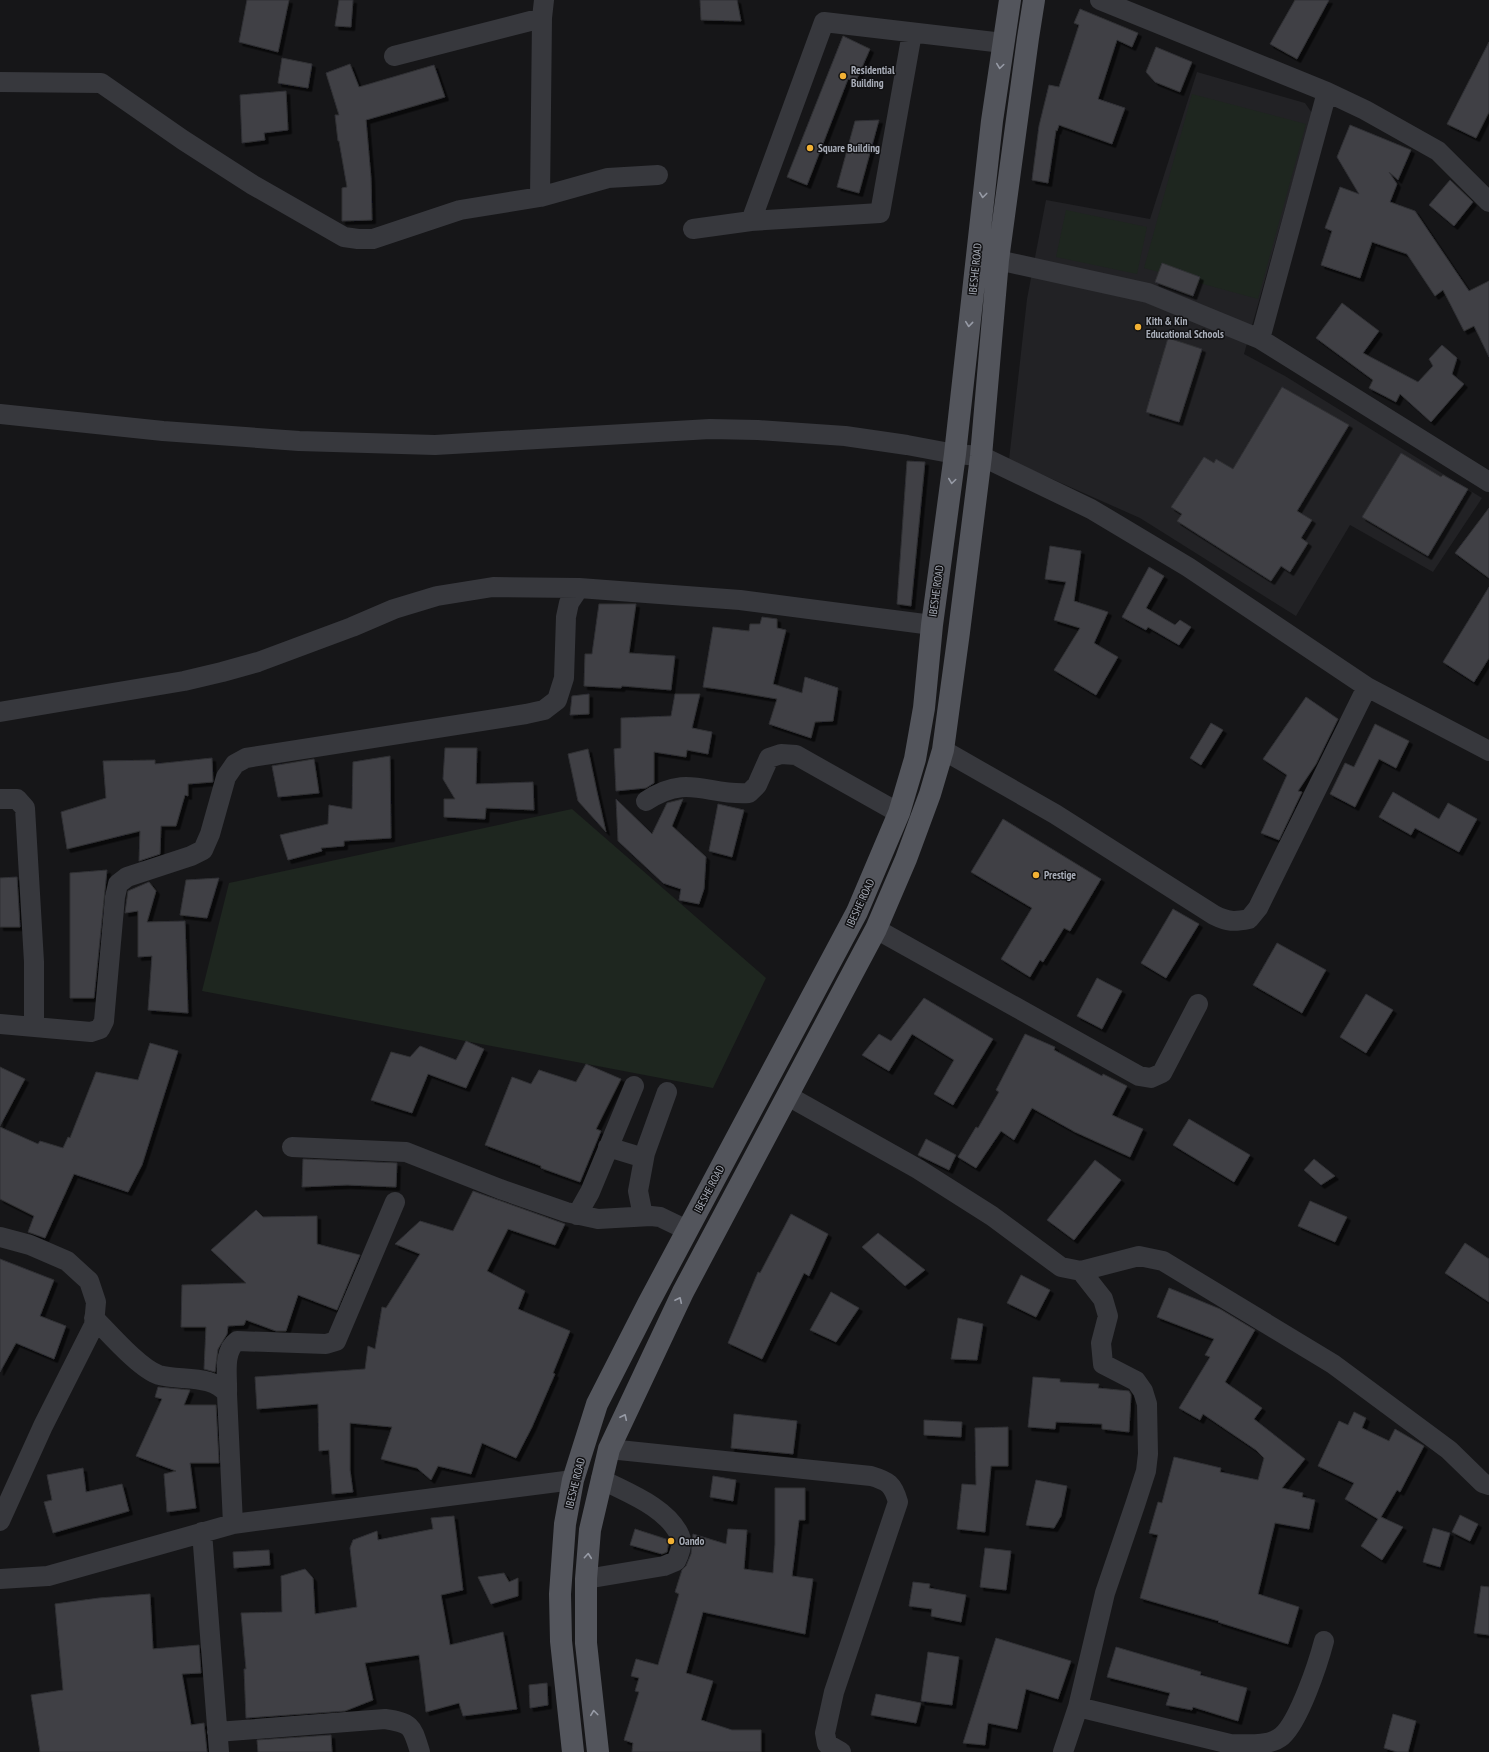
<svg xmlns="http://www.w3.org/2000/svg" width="1489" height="1752" font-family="'PT Sans Narrow',sans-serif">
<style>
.built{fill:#222225}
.green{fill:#1e261f}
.building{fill:#404145;stroke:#303034;filter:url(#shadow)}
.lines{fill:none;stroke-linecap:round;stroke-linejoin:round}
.minor{stroke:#37383d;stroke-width:20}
.major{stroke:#53555c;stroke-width:22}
.oneway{stroke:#979ba6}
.poi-dot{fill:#f2b134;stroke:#111113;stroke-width:1.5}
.labels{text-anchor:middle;stroke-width:3;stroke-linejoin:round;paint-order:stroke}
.poi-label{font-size:11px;font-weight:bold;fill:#a8adb8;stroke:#111113;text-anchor:start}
.street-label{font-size:11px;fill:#a8adb8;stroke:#111113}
</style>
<defs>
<filter id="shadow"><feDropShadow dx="3.5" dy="3.5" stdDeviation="0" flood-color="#0009"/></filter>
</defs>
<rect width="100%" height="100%" fill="#161618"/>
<!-- built -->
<path class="built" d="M 1197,72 L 1305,103 L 1312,113 L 1244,354 L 1285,376 L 1482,498 L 1433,572 L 1350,525 L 1296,616 L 1140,518 L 1009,460 L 1027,299 L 1046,200 L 1150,219 Z"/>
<!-- green -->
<path class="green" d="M 1192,94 L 1306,124 L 1258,299 L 1144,268 Z
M 1066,210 L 1147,227 L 1137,274 L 1056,257 Z
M 572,809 L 766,978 L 713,1088 L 202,991 L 229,883 Z"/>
<!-- building -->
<path class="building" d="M 247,0 L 289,0 L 278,52 L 239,42 Z
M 339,0 L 353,0 L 351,27 L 335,26 Z
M 700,0 L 737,0 L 741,21 L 701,20 Z
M 1295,0 L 1329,0 L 1297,59 L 1270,44 Z
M 1080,9 L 1138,33 L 1132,47 L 1117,40 L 1098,99 L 1125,108 L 1112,144 L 1059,125 L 1057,131 L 1056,130 L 1048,183 L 1032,180 L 1039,126 L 1049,85 L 1059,87 L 1079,25 L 1074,23 Z
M 843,36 L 870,49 L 856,81 L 848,79 L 807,185 L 787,177 Z
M 1489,42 L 1489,112 L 1476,138 L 1447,124 Z
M 1156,47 L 1192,62 L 1180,92 L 1155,82 L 1146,72 Z
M 282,58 L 312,64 L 308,88 L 278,83 Z
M 350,64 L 359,87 L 434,65 L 445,97 L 366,120 L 371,178 L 372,220 L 342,221 L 342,188 L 347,187 L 339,141 L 338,141 L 335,115 L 339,115 L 326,73 Z
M 286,91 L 288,130 L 264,133 L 265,140 L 242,143 L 240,95 Z
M 879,120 L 859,193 L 837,187 L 855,121 Z
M 1350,125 L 1411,150 L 1398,180 L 1389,172 L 1397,184 L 1390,202 L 1415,211 L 1469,291 L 1489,281 L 1489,357 L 1474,326 L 1464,331 L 1443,290 L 1435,296 L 1407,254 L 1372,242 L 1360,278 L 1321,265 L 1332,231 L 1325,228 L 1340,187 L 1359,194 L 1337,157 Z
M 1450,180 L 1473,202 L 1454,226 L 1429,205 Z
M 1162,263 L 1200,277 L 1193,296 L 1155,282 Z
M 1342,303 L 1379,331 L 1363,353 L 1418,382 L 1433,366 L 1429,359 L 1442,345 L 1457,358 L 1452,374 L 1464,384 L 1431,422 L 1400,394 L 1396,402 L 1369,388 L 1373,380 L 1316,338 Z
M 1168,338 L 1202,349 L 1179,422 L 1146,412 Z
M 1282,387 L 1349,425 L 1297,511 L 1312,520 L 1301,538 L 1308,543 L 1290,572 L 1281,566 L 1271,581 L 1177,521 L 1182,514 L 1171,507 L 1204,457 L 1214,463 L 1216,459 L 1233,469 Z
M 1401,453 L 1441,477 L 1443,475 L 1468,489 L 1428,556 L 1362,517 Z
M 907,461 L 925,462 L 911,606 L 897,604 Z
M 1489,508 L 1489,578 L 1455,553 Z
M 1050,546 L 1081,551 L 1074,601 L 1108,612 L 1094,643 L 1118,657 L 1096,695 L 1054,670 L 1080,628 L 1054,620 L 1066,582 L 1045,579 Z
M 1149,567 L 1164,576 L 1146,608 L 1175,625 L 1180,620 L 1191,627 L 1179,645 L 1148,627 L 1146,630 L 1122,617 Z
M 1489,587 L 1489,658 L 1474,682 L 1443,662 Z
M 599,604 L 636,604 L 629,653 L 675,656 L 671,690 L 622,686 L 621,688 L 584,686 L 585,654 L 592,654 Z
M 762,617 L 777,619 L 777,628 L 786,630 L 773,684 L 802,693 L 805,677 L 838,688 L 833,721 L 815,722 L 811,738 L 769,724 L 777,699 L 725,690 L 703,687 L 713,627 L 749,631 L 750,624 L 760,624 Z
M 589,694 L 589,714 L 570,715 L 572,696 Z
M 675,694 L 700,694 L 692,728 L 712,732 L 708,754 L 687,750 L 686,757 L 654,752 L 654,783 L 646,788 L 616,791 L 614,749 L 621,748 L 621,718 L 671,716 Z
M 1306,697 L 1338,719 L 1316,764 L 1298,791 L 1302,792 L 1279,840 L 1261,833 L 1287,775 L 1263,759 Z
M 1211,723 L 1223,730 L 1201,765 L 1190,758 Z
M 1375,724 L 1409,741 L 1396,768 L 1379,759 L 1355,807 L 1330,794 L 1345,763 L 1354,767 Z
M 445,748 L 477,748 L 476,784 L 533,782 L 534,810 L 486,808 L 485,819 L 444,817 L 444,799 L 455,799 L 443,779 Z
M 588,749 L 597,792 L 606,832 L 578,801 L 568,754 Z
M 390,756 L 391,838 L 344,841 L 344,846 L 321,848 L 322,851 L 288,860 L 280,835 L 328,824 L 329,805 L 352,809 L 353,762 Z
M 212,758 L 213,782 L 188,784 L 188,796 L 185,795 L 176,826 L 161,826 L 160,854 L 139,861 L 140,831 L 67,849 L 61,812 L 106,798 L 103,761 L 155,760 L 155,764 Z
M 314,759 L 319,793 L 278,797 L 272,766 Z
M 1393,792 L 1439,819 L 1448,803 L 1477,819 L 1459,852 L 1415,828 L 1411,835 L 1379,817 Z
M 616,799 L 652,834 L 667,803 L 683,799 L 672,826 L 706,857 L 704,889 L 699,904 L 679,900 L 681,889 L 663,883 L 618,841 Z
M 718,804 L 744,810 L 732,857 L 709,851 Z
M 1003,819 L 1101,879 L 1070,931 L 1064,928 L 1043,962 L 1040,960 L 1030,977 L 1001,959 L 1032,908 L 971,872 Z
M 107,870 L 94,998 L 70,998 L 70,873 Z
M 17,877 L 20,927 L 0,927 L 0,878 Z
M 219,878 L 207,918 L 180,915 L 186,880 Z
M 149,882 L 156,891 L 147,922 L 185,921 L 188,1013 L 148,1010 L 152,956 L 138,957 L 138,911 L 125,913 L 128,891 Z
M 1173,909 L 1199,924 L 1166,978 L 1141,963 Z
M 1277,943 L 1326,970 L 1302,1013 L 1253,985 Z
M 1097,978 L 1122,991 L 1102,1029 L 1077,1016 Z
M 1366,994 L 1393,1010 L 1366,1053 L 1340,1037 Z
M 924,998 L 993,1039 L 953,1105 L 934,1094 L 954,1060 L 912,1034 L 889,1071 L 862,1055 L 879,1034 L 891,1041 Z
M 1025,1034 L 1055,1047 L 1054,1050 L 1102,1076 L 1103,1074 L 1127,1086 L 1112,1115 L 1143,1129 L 1130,1157 L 1075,1132 L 1032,1108 L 1014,1140 L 1001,1131 L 976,1168 L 958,1157 L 976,1127 L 978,1128 L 999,1092 L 996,1090 Z
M 466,1041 L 484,1049 L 466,1088 L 428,1074 L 412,1113 L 371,1100 L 391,1052 L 410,1057 L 420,1046 L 456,1060 Z
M 150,1043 L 178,1051 L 142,1165 L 128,1192 L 74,1174 L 45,1238 L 28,1232 L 34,1216 L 0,1199 L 0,1127 L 38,1144 L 40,1141 L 63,1148 L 68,1137 L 70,1138 L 96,1072 L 138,1080 Z
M 586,1064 L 621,1079 L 596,1129 L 601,1131 L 580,1182 L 541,1168 L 541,1166 L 485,1145 L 512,1077 L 531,1084 L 539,1070 L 576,1082 Z
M 0,1067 L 25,1079 L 0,1126 Z
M 1189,1119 L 1250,1155 L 1234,1182 L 1173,1145 Z
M 926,1139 L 956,1155 L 949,1170 L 918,1155 Z
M 303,1159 L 397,1163 L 396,1187 L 347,1185 L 302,1187 Z
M 1314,1159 L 1335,1176 L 1321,1185 L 1304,1170 Z
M 1095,1160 L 1121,1180 L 1074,1240 L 1047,1220 Z
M 473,1191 L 565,1224 L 555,1245 L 508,1229 L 487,1271 L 525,1291 L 518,1309 L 570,1331 L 553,1373 L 555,1374 L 532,1427 L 516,1458 L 482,1443 L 471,1474 L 438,1466 L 431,1480 L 417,1468 L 381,1459 L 392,1427 L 350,1423 L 350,1470 L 353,1492 L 332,1494 L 329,1450 L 319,1451 L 318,1404 L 257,1409 L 255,1377 L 365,1369 L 368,1346 L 375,1349 L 382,1307 L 386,1308 L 420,1254 L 395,1244 L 420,1221 L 453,1231 Z
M 1310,1201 L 1347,1217 L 1335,1242 L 1298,1226 Z
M 256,1210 L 263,1217 L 317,1216 L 317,1244 L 360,1255 L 337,1310 L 298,1295 L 286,1331 L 276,1331 L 246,1320 L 244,1325 L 228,1326 L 227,1334 L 218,1349 L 215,1372 L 204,1369 L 206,1327 L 181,1327 L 182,1285 L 246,1283 L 211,1250 Z
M 791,1214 L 828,1234 L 809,1276 L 804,1273 L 762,1359 L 728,1343 L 758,1272 L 760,1273 Z
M 878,1233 L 925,1270 L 905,1286 L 862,1247 Z
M 1465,1243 L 1489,1259 L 1489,1302 L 1445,1273 Z
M 0,1259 L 54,1280 L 40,1316 L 66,1326 L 54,1359 L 16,1343 L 0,1372 Z
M 1021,1275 L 1050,1290 L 1036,1317 L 1007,1303 Z
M 1169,1288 L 1220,1309 L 1255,1330 L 1225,1382 L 1262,1408 L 1254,1419 L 1305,1459 L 1282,1488 L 1303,1493 L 1302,1497 L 1315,1500 L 1309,1529 L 1275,1523 L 1258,1594 L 1299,1607 L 1288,1644 L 1218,1622 L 1219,1621 L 1140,1598 L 1158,1535 L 1149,1533 L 1158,1502 L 1162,1503 L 1174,1457 L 1221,1468 L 1220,1472 L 1258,1480 L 1264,1458 L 1256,1450 L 1203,1414 L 1200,1420 L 1179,1408 L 1210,1357 L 1205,1355 L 1214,1339 L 1157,1317 Z
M 831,1292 L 859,1308 L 836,1342 L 810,1330 Z
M 958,1318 L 983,1324 L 977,1360 L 951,1359 Z
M 1033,1377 L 1060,1379 L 1060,1382 L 1099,1384 L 1098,1388 L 1129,1391 L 1131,1395 L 1129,1432 L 1102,1429 L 1102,1424 L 1056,1422 L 1055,1429 L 1028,1427 Z
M 158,1387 L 190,1390 L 184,1405 L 216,1405 L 219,1463 L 190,1463 L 196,1508 L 167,1512 L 164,1474 L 176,1471 L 136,1456 L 162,1399 L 155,1397 Z
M 1354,1412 L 1366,1418 L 1362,1428 L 1389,1441 L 1395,1429 L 1424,1446 L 1400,1492 L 1397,1490 L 1381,1517 L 1403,1527 L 1382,1560 L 1361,1546 L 1378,1519 L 1345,1499 L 1354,1483 L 1318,1466 L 1339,1421 L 1348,1425 Z
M 734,1414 L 797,1421 L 793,1454 L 731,1448 Z
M 924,1420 L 962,1422 L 961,1437 L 924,1435 Z
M 1008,1427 L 1008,1466 L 991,1466 L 985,1532 L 957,1529 L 962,1484 L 976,1485 L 975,1428 Z
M 83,1468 L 86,1492 L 122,1484 L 129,1511 L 53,1533 L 44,1502 L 52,1500 L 47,1475 Z
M 713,1476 L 736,1480 L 733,1501 L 710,1497 Z
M 1036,1480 L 1067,1486 L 1061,1516 L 1054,1528 L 1026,1525 Z
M 775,1488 L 805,1488 L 805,1520 L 799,1520 L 792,1576 L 813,1579 L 805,1634 L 703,1612 L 686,1673 L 713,1681 L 701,1720 L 732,1730 L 761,1730 L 761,1752 L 632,1752 L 633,1743 L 624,1740 L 639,1692 L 635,1691 L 639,1678 L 631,1676 L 636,1659 L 658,1665 L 679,1594 L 675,1592 L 682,1570 L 686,1566 L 691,1554 L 693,1534 L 726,1544 L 728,1529 L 747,1530 L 744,1569 L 773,1573 L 775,1544 Z
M 1460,1515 L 1478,1524 L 1470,1541 L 1452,1532 Z
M 454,1516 L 463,1590 L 441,1595 L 450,1645 L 503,1632 L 517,1709 L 463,1716 L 459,1703 L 426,1712 L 419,1655 L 365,1663 L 373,1700 L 345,1711 L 246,1718 L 244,1669 L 246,1669 L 241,1613 L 282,1612 L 281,1576 L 305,1569 L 313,1578 L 315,1614 L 357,1607 L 350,1548 L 353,1540 L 377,1531 L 378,1540 L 433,1529 L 431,1518 Z
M 1433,1528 L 1450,1533 L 1440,1567 L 1423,1562 Z
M 635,1529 L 669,1540 L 667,1552 L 662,1554 L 630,1545 Z
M 985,1548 L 1011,1551 L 1006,1590 L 980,1587 Z
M 269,1550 L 270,1565 L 234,1568 L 233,1552 Z
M 504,1573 L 509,1582 L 518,1578 L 518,1596 L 491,1604 L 478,1577 Z
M 913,1582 L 930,1584 L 929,1588 L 966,1595 L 961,1622 L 931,1616 L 932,1609 L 909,1606 Z
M 1481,1586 L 1489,1587 L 1489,1635 L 1474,1633 Z
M 150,1594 L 153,1649 L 199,1645 L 201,1673 L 182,1674 L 191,1725 L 204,1723 L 207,1752 L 40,1752 L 31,1695 L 63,1690 L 55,1604 L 99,1598 Z
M 996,1638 L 1071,1661 L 1058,1699 L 1026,1689 L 1017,1729 L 988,1723 L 985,1745 L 963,1743 Z
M 1116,1647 L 1201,1672 L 1200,1675 L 1247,1688 L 1238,1721 L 1193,1707 L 1192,1710 L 1166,1705 L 1170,1693 L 1107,1677 Z
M 928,1652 L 959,1657 L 952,1705 L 921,1701 Z
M 547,1683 L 548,1705 L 530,1708 L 529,1685 Z
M 876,1694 L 921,1703 L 916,1723 L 871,1715 Z
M 1393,1714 L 1416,1721 L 1408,1752 L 1397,1752 L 1384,1748 Z
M 331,1735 L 332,1752 L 258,1752 L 257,1740 Z"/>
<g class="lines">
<!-- minor -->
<path class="minor" d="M 1100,0 L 1327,92 L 1365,110 L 1438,151 L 1489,202
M 394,56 L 542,18
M 0,82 L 101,83 L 183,140 L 253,185 L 344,237 L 358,239 L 373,239 L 460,210 L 540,197 L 608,178 L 658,175
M 540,197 L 542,18 L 544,0
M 751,221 L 824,22 L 1003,43
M 693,229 L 751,221 L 880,213 L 912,33
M 998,260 L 1148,293 L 1260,339 L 1489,482
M 1260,339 L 1327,92
M 0,414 L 163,431 L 299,441 L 435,445 L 710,429 L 758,430 L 845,436 L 907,445 L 955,454 L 981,456 L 1091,509 L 1188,567 L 1367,687 L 1489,751
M 0,712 L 184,681 L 222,672 L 258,662 L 352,627 L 394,609 L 437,596 L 493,587 L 579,588 L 740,600 L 932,625
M 943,750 L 1055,814 L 1214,915 C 1228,922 1234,922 1249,919 L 1258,908 L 1367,687
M 0,799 L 17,799 L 25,808 L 34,962 L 34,1027
M 646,801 C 688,773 707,796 749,793 L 757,785 L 769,758 L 781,754 L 796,755 L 899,813
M 876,929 L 1139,1076 L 1151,1078 L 1162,1073 L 1198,1004
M 0,1024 L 91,1032 L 100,1029 L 104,1021 L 115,897 L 118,884 L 127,877 L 191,856 L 203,850 L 210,834 L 226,777 L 235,764 L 246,758 L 526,714 L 544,710 L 557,700 L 564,678 L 566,617 L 569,603 L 579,588
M 788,1096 L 918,1169 L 992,1216 L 1061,1267 L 1081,1271 L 1139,1256 L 1163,1261 L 1333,1364 L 1449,1450 L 1483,1483 L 1489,1485
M 292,1147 L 406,1152 L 500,1189 L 566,1212 L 598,1219 L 651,1216 L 660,1217 L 687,1230
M 608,1147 L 644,1158
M 577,1215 L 590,1192 L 634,1086
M 643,1216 L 638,1191 L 645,1153 L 667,1092
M 0,1237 L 30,1245 L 67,1261 L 89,1281 L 96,1302 L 94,1325 L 43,1426 L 0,1521
M 94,1318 C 109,1333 140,1369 159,1375 C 180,1381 213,1374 227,1394 L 233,1524
M 227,1394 C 228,1377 222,1352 237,1341 L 326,1344 L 336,1341 L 395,1202
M 609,1449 L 871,1476 C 888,1481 893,1484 898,1502 L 834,1692 L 825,1733 L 827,1744 L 841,1752
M 202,1532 L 219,1752
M 0,1579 L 48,1576 L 233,1524 L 573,1480
M 586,1579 L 664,1566 L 676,1561 C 680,1553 684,1543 679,1534 C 665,1506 627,1493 601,1479
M 1078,1707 L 1230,1744 L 1240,1752
M 217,1732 L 385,1719 C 413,1723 412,1727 420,1752
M 1230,1744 C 1245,1744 1269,1747 1282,1736 C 1299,1721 1318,1664 1324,1641
M 1063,1752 L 1078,1707 L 1105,1593 L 1135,1505 L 1146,1471 L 1148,1454 L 1147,1404 L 1143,1391 L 1136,1381 L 1103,1364 L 1101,1343 L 1108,1316 L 1103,1299 L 1081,1271"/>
<!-- major -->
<path class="major" d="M 573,1752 L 561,1641 L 560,1594 L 565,1524 L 573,1480 L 597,1404 L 648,1304 L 857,912 L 899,813 L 915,759 L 924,708 L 932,625 L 955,454 L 992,121 L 1010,0
M 598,1752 L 586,1643 L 586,1579 L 590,1530 L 609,1449 L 683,1292 L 876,929 L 906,859 L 930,794 L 943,750 L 959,632 L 981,456 L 998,260 L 1028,38 L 1034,0"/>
</g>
<!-- one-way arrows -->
<defs><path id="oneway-chevron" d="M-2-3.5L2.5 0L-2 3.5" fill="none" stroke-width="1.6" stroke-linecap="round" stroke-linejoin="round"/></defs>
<g class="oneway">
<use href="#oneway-chevron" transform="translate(1000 66) rotate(98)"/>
<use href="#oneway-chevron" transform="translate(983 195) rotate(97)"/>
<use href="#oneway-chevron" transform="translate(969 324) rotate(96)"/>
<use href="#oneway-chevron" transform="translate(952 481) rotate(98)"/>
<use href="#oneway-chevron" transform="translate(679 1300) rotate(-65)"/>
<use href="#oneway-chevron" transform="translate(624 1417) rotate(-65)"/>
<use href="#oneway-chevron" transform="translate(588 1556) rotate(-85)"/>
<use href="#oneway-chevron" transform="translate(594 1713) rotate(-97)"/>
</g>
<!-- markers -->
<g class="poi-dot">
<circle cx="843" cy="76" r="4"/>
<circle cx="810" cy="148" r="4"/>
<circle cx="1138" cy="327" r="4"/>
<circle cx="1036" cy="875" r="4"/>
<circle cx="671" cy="1541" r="4"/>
</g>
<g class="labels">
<!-- poi labels -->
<g class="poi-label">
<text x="851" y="74">Residential<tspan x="851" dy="13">Building</tspan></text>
<text x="818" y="152">Square Building</text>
<text x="1146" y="325">Kith &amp; Kin<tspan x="1146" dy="13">Educational Schools</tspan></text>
<text x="1044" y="879">Prestige</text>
<text x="679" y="1545">Oando</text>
</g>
<!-- street labels -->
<g class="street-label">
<text transform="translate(975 269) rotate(-84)" y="4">IBESHE ROAD</text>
<text transform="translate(936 591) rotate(-82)" y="4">IBESHE ROAD</text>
<text transform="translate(860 903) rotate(-65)" y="4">IBESHE ROAD</text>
<text transform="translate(709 1189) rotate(-62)" y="4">IBESHE ROAD</text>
<text transform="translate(575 1483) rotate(-76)" y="4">IBESHE ROAD</text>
</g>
</g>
</svg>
